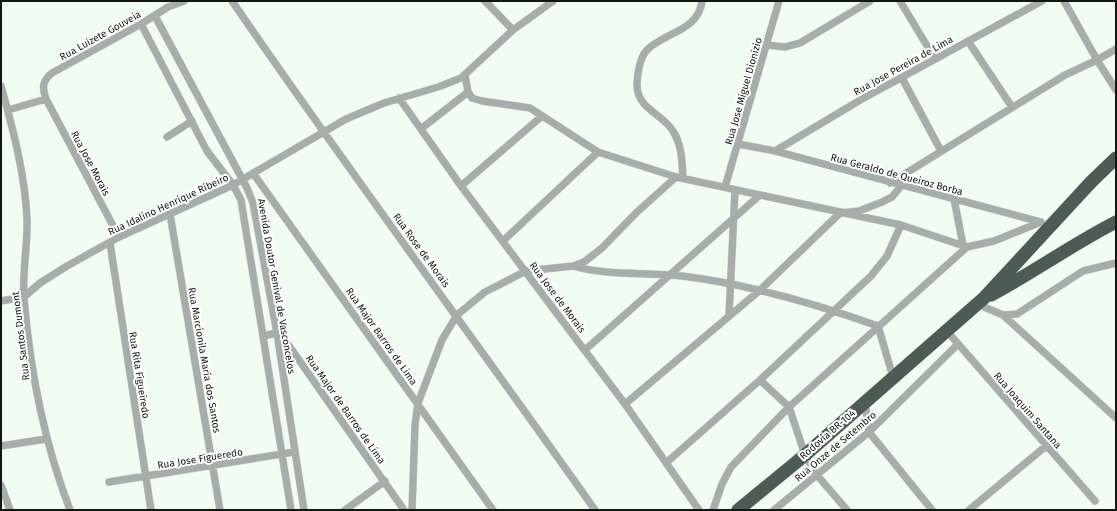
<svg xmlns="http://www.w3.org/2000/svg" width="1117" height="511" font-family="'Fira Sans',sans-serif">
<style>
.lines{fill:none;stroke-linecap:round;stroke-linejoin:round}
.street-casing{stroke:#cdd7ce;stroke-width:8}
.highway-casing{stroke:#cdd7ce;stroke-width:14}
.street{stroke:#a7adab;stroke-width:7}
.highway{stroke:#4e5a55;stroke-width:13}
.labels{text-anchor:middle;stroke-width:4;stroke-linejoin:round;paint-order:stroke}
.street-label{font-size:10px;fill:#131713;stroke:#fff}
</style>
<rect width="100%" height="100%" fill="#f1fcf2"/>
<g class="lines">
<!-- street casing -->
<g class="street-casing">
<path id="street" d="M 232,1 C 350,173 475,340 595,510
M 485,1 L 513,30
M 900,1 L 935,59
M 1064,1 L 1097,60 L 1116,90
M 155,16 L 247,188 L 253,203 L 277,333 L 304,510
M 141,24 L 207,151 L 233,185 L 241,200 L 291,510
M 968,41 L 1012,107
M 767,45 L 785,47 L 800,43 L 870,1
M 465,75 L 468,92 L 472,98 L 482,101 L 530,108 L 598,152 L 676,177 L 901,225 L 967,247 L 994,241 L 1041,222
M 902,78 L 941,151
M 1,86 C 13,129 25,174 27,219 C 28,245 22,272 24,298 C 30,371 44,442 70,510
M 399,98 L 461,186 L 625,404 L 699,510
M 8,110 L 46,99
M 422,128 L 468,92
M 167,137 L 192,121
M 738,144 L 775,151 L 1041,222
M 775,151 L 862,99 L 1042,1
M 253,173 L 493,510
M 683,178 C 682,162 682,145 673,131 C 662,113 637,109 637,85 C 637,74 640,57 647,50 C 663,33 699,31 702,1
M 890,183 L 1065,75 L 1097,60 L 1116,49
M 461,186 L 542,116
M 725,187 L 779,1
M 954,199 L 963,245
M 170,214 L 220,510
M 119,237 L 46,99 C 42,88 42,81 52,73 L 141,24 L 168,7 L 184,1
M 504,240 L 598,152
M 110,243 L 151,510
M 573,266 C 607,276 646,272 682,276 C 748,284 816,304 878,326 L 893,377
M 1,301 L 24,297 L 40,283 L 67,266 L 119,237 L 233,185 L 346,119 L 384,103 L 438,87 L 461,78 L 513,30 L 553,1
M 977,304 L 1003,315 L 1017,314 L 1083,271 L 1116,263
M 1003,315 L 1116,418
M 729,316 L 735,190
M 946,330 L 1095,501
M 263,336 L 277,333 L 285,340 L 404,510
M 585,350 L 760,195
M 760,380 L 789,407 L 805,455 L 816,474 L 847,510
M 865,401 L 869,432 L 932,510
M 625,404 L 759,291 L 840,213 L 859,211 L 882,202 L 892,197 L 901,186
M 1,446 L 46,439
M 666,463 L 760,380 L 871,276 L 887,256 L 901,225
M 109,482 L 294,452
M 1,485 L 10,510
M 345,510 L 385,481
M 412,510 L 415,425 L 418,403 L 442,340 L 457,315 L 485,292 L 526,271 L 573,266 L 584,262 L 602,248 L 636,213 L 676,177
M 713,510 L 722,484 L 731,467 L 789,407 L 967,247
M 774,510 L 869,432 L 958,344
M 969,510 L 1046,446"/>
</g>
<!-- highway casing -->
<g class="highway-casing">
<path id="highway" d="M 991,295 C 1034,272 1073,244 1116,222
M 738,510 L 805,455 L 984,298 L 1091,182 L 1116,158"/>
</g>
<!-- street -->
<use href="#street" class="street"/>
<!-- highway -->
<use href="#highway" class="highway"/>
</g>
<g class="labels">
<!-- street labels -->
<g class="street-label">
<text transform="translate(100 35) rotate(-29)" y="4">Rua Luizete Gouveia</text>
<text transform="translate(903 65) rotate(-29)" y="4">Rua Jose Pereira de Lima</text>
<text transform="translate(743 91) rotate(-74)" y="4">Rua Jose Miguel Dionizio</text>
<text transform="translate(91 163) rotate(62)" y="4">Rua Jose Morais</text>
<text transform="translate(897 174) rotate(15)" y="4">Rua Geraldo de Queiroz Borba</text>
<text transform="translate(168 204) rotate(-25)" y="4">Rua Idalino Henrique Ribeiro</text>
<text transform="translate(422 250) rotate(54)" y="4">Rua Rose de Morais</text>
<text transform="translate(277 286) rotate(80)" y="4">Avenida Doutor Genival de Vasconcelos</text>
<text transform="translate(558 297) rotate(53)" y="4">Rua Jose de Morais</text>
<text transform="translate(20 336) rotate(-97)" y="4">Rua Santos Dumont</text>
<text transform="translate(382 336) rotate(55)" y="4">Rua Major Barros de Lima</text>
<text transform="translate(205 360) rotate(80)" y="4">Rua Marcionila Maria dos Santos</text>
<text transform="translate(140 375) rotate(81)" y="4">Rua Rita Figueiredo</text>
<text transform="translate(346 409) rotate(55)" y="4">Rua Major de Barros de Lima</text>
<text transform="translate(1028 410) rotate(49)" y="4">Rua Joaquim Santana</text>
<text transform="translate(827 434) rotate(-41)" y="4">Rodovia BR-104</text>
<text transform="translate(835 446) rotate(-40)" y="4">Rua Onze de Setembro</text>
<text transform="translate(200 458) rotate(-9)" y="4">Rua Jose Figueredo</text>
</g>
</g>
<!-- border -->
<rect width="1117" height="511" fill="none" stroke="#131713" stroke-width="4"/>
</svg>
